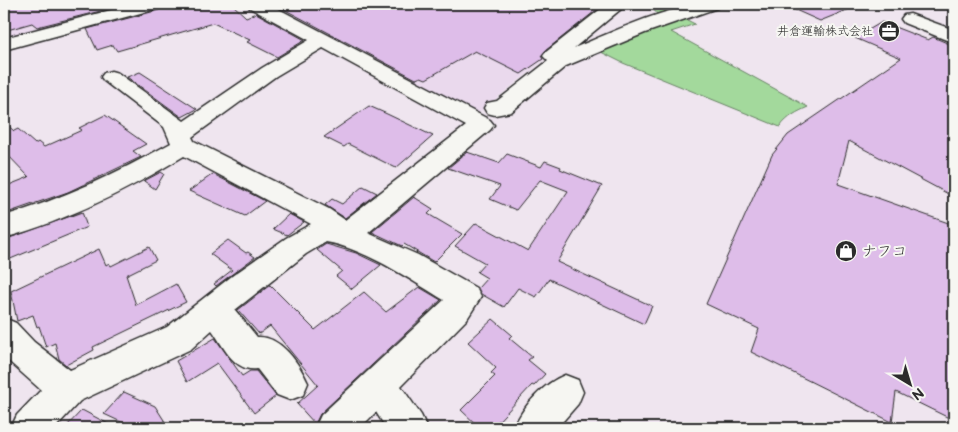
<svg xmlns="http://www.w3.org/2000/svg" width="958" height="432" font-family="'Balsamiq Sans','Klee One',sans-serif">
<style>
.built{fill:#ead9ed}
.green{fill:#a3d99c;stroke:#678264}
.building{fill:#debde9;stroke:#2b2b2b}
.lines{fill:none;stroke-linecap:round;stroke-linejoin:round}
.minor-casing{stroke:#2b2b2b;stroke-width:3}
.minor{fill:#f6f6f2;fill-rule:evenodd}
.labels{text-anchor:middle;stroke-width:4;stroke-linejoin:round;paint-order:stroke}
.far-poi-label{font-size:12px;fill:#2b2b2b;stroke:#f6f6f2;text-anchor:end}
.poi-label{font-size:15px;fill:#2b2b2b;stroke:#f6f6f2;text-anchor:start}
</style>
<rect width="100%" height="100%" fill="#efe5ef"/>
<filter id="ink" filterUnits="userSpaceOnUse"><feTurbulence type="fractalNoise" baseFrequency=".02" numOctaves="2"/><feDisplacementMap in="SourceGraphic" scale="10" xChannelSelector="R" yChannelSelector="G"/><feConvolveMatrix kernelMatrix="1 2 1 2 8 2 1 2 1" color-interpolation-filters="sRGB"/></filter>
<g filter="url(#ink)">
<!-- built -->
<path class="built" d="M 4,4 L 137,4 L 4,39 Z
M 259,4 L 614,4 L 478,113 L 468,113 Z"/>
<!-- green -->
<path class="green" d="M 648,4 L 700,4 L 702,5 L 662,19 Z
M 681,17 L 695,24 L 671,32 L 808,107 C 797,112 788,116 780,127 L 623,63 L 597,50 Z"/>
<!-- building -->
<path class="building" d="M 4,4 L 128,4 L 37,27 L 32,23 L 4,31 Z
M 164,4 L 232,4 L 246,17 L 256,13 L 305,40 L 277,57 L 247,42 L 250,40 L 213,23 L 117,51 L 113,45 L 97,50 L 87,29 L 159,10 Z
M 280,4 L 604,4 L 545,51 L 541,56 L 543,59 L 521,74 L 475,51 L 426,79 L 421,77 L 416,79 L 276,5 Z
M 782,4 L 862,4 L 820,21 Z
M 882,22 L 928,40 L 933,37 L 954,46 L 954,197 L 849,141 L 838,184 L 954,225 L 954,333 L 949,418 L 896,392 L 892,422 L 751,352 L 759,329 L 706,304 L 772,155 L 788,135 L 901,58 L 855,38 Z
M 140,72 L 197,109 L 182,117 L 127,77 Z
M 369,106 L 387,114 L 433,136 L 396,168 L 348,144 L 344,147 L 324,137 Z
M 105,115 L 146,144 L 133,151 L 141,157 L 68,192 L 4,214 L 4,187 L 29,177 L 4,151 L 4,122 L 14,131 L 18,129 L 35,144 L 38,142 L 44,147 L 82,130 L 79,128 Z
M 467,152 L 499,163 L 507,154 L 541,167 L 545,161 L 561,167 L 560,169 L 602,186 L 557,262 L 652,306 L 644,324 L 549,279 L 536,297 L 518,288 L 504,307 L 481,294 L 478,288 L 487,278 L 477,272 L 485,263 L 455,246 L 476,223 L 528,251 L 568,191 L 540,180 L 516,210 L 490,199 L 500,186 L 448,168 Z
M 161,172 L 164,174 L 155,189 L 144,181 Z
M 213,174 L 265,201 L 245,216 L 189,191 Z
M 363,186 L 377,193 L 345,218 L 325,205 L 332,199 L 342,204 Z
M 414,197 L 433,209 L 428,214 L 462,234 L 434,262 L 404,244 L 402,246 L 372,232 Z
M 82,212 L 87,227 L 8,260 L 4,240 Z
M 289,214 L 304,222 L 287,235 L 273,229 Z
M 228,240 L 246,253 L 248,252 L 255,257 L 216,286 L 214,284 L 232,270 L 210,254 Z
M 326,244 L 356,253 L 381,265 L 352,289 L 336,276 L 342,271 L 317,250 Z
M 149,247 L 156,260 L 126,275 L 136,305 L 176,284 L 186,302 L 93,347 L 94,350 L 66,365 L 59,359 L 55,343 L 46,347 L 39,326 L 37,327 L 33,315 L 17,321 L 11,291 L 99,249 L 106,265 L 109,263 L 111,266 Z
M 270,285 L 315,330 L 364,292 L 386,312 L 419,287 L 441,300 L 320,414 L 315,424 L 297,404 L 318,385 L 270,326 L 259,334 L 238,310 Z
M 493,319 L 512,335 L 509,338 L 532,357 L 528,360 L 545,374 L 534,386 L 532,385 L 492,428 L 480,428 L 461,410 L 495,376 L 491,373 L 496,368 L 468,342 Z
M 215,338 L 242,376 L 250,371 L 256,371 L 276,396 L 254,413 L 217,363 L 187,382 L 176,361 Z
M 124,392 L 155,406 L 169,428 L 134,428 L 104,414 Z
M 82,410 L 116,428 L 65,428 Z"/>
<g class="lines">
<!-- minor casing -->
<g class="minor-casing">
<path id="minor" d="M 134,4 L 162,4 L 159,8 L 4,50 L 4,38 Z
M 247,4 L 269,4 L 490,120 L 494,125 L 490,130 L 368,233 L 418,255 L 476,288 L 481,297 L 467,319 L 401,386 L 421,415 L 427,428 L 386,428 L 376,412 L 360,428 L 315,428 L 321,415 L 444,300 C 409,279 366,249 326,242 L 306,254 L 235,310 L 257,337 C 280,335 299,363 308,383 L 303,395 L 290,400 L 277,395 L 257,369 C 234,372 224,347 212,330 L 191,349 L 80,401 L 55,428 L 11,428 L 17,415 L 41,390 L 4,357 L 4,318 L 16,323 L 34,342 L 70,370 L 167,327 L 232,276 L 286,238 L 311,224 L 184,156 C 128,190 68,220 4,238 L 4,216 C 63,199 117,173 171,143 L 164,127 L 104,81 L 101,77 L 104,73 L 111,71 L 118,73 L 184,121 L 262,68 L 309,40 L 250,8 ZM 323,48 L 466,126 L 345,220 L 329,209 L 194,141 L 192,137 L 276,76 Z
M 607,4 L 627,4 L 574,48 C 616,31 676,1 720,4 L 717,8 L 645,33 L 566,66 L 511,112 L 495,115 L 487,113 L 484,108 L 487,103 L 497,101 L 548,61 L 543,56 L 546,52 Z
M 910,14 L 954,30 L 954,43 L 904,23 L 901,19 L 904,15 Z
M 565,375 L 578,380 L 583,392 L 578,404 L 557,428 L 514,428 C 522,407 544,383 565,375 Z"/>
</g>
<!-- minor -->
<use href="#minor" class="minor"/>
</g>
</g>
<!-- icons -->
<defs>
<g id="office-disc" transform="scale(1.125)"><circle r="9.5" fill="#2b2b2b" stroke="#f6f6f2"/><path d="M-6-3h4V-5.5h4V-3h4V5H-6ZM-1-4.5V-3h2v-1.5ZM-6 0V1H6V0Z" fill="#fff"/></g>
<g id="shop-disc" transform="scale(1.125)"><circle r="9.5" fill="#2b2b2b" stroke="#f6f6f2"/><path d="M-5-2.5h2.3a2.7 3.5 0 0 1 5.4 0H5L5.5 6h-11ZM-1.5-2.5h3a1.5 2.3 0 0 0-3 0Z" fill="#fff"/></g>
</defs>
<g fill-rule="evenodd">
<use href="#office-disc" x="889" y="31"/>
<use href="#shop-disc" x="846" y="251"/>
</g>
<g class="labels">
<!-- far-poi labels -->
<g class="far-poi-label">
<text x="873" y="35">井倉運輸株式会社</text>
</g>
<!-- poi labels -->
<g class="poi-label">
<text x="862" y="256">ナフコ</text>
</g>
</g>
<!-- margin -->
<rect width="958" height="432" fill="none" stroke="#f6f6f2" stroke-width="20"/>
<rect x="10" y="10" width="938" height="412" fill="none" stroke="#2b2b2b" stroke-width="2" filter="url(#ink)"/>
<!-- north arrow -->
<g transform="translate(910 384) rotate(142)" stroke="#f6f6f2" stroke-width="4" paint-order="stroke">
<path d="M0-4L9 19L0 12L-9 19Z" fill="#2b2b2b"/>
<text y="-8" font-size="14" font-weight="bold" text-anchor="middle" fill="#2b2b2b">N</text>
</g>
</svg>
